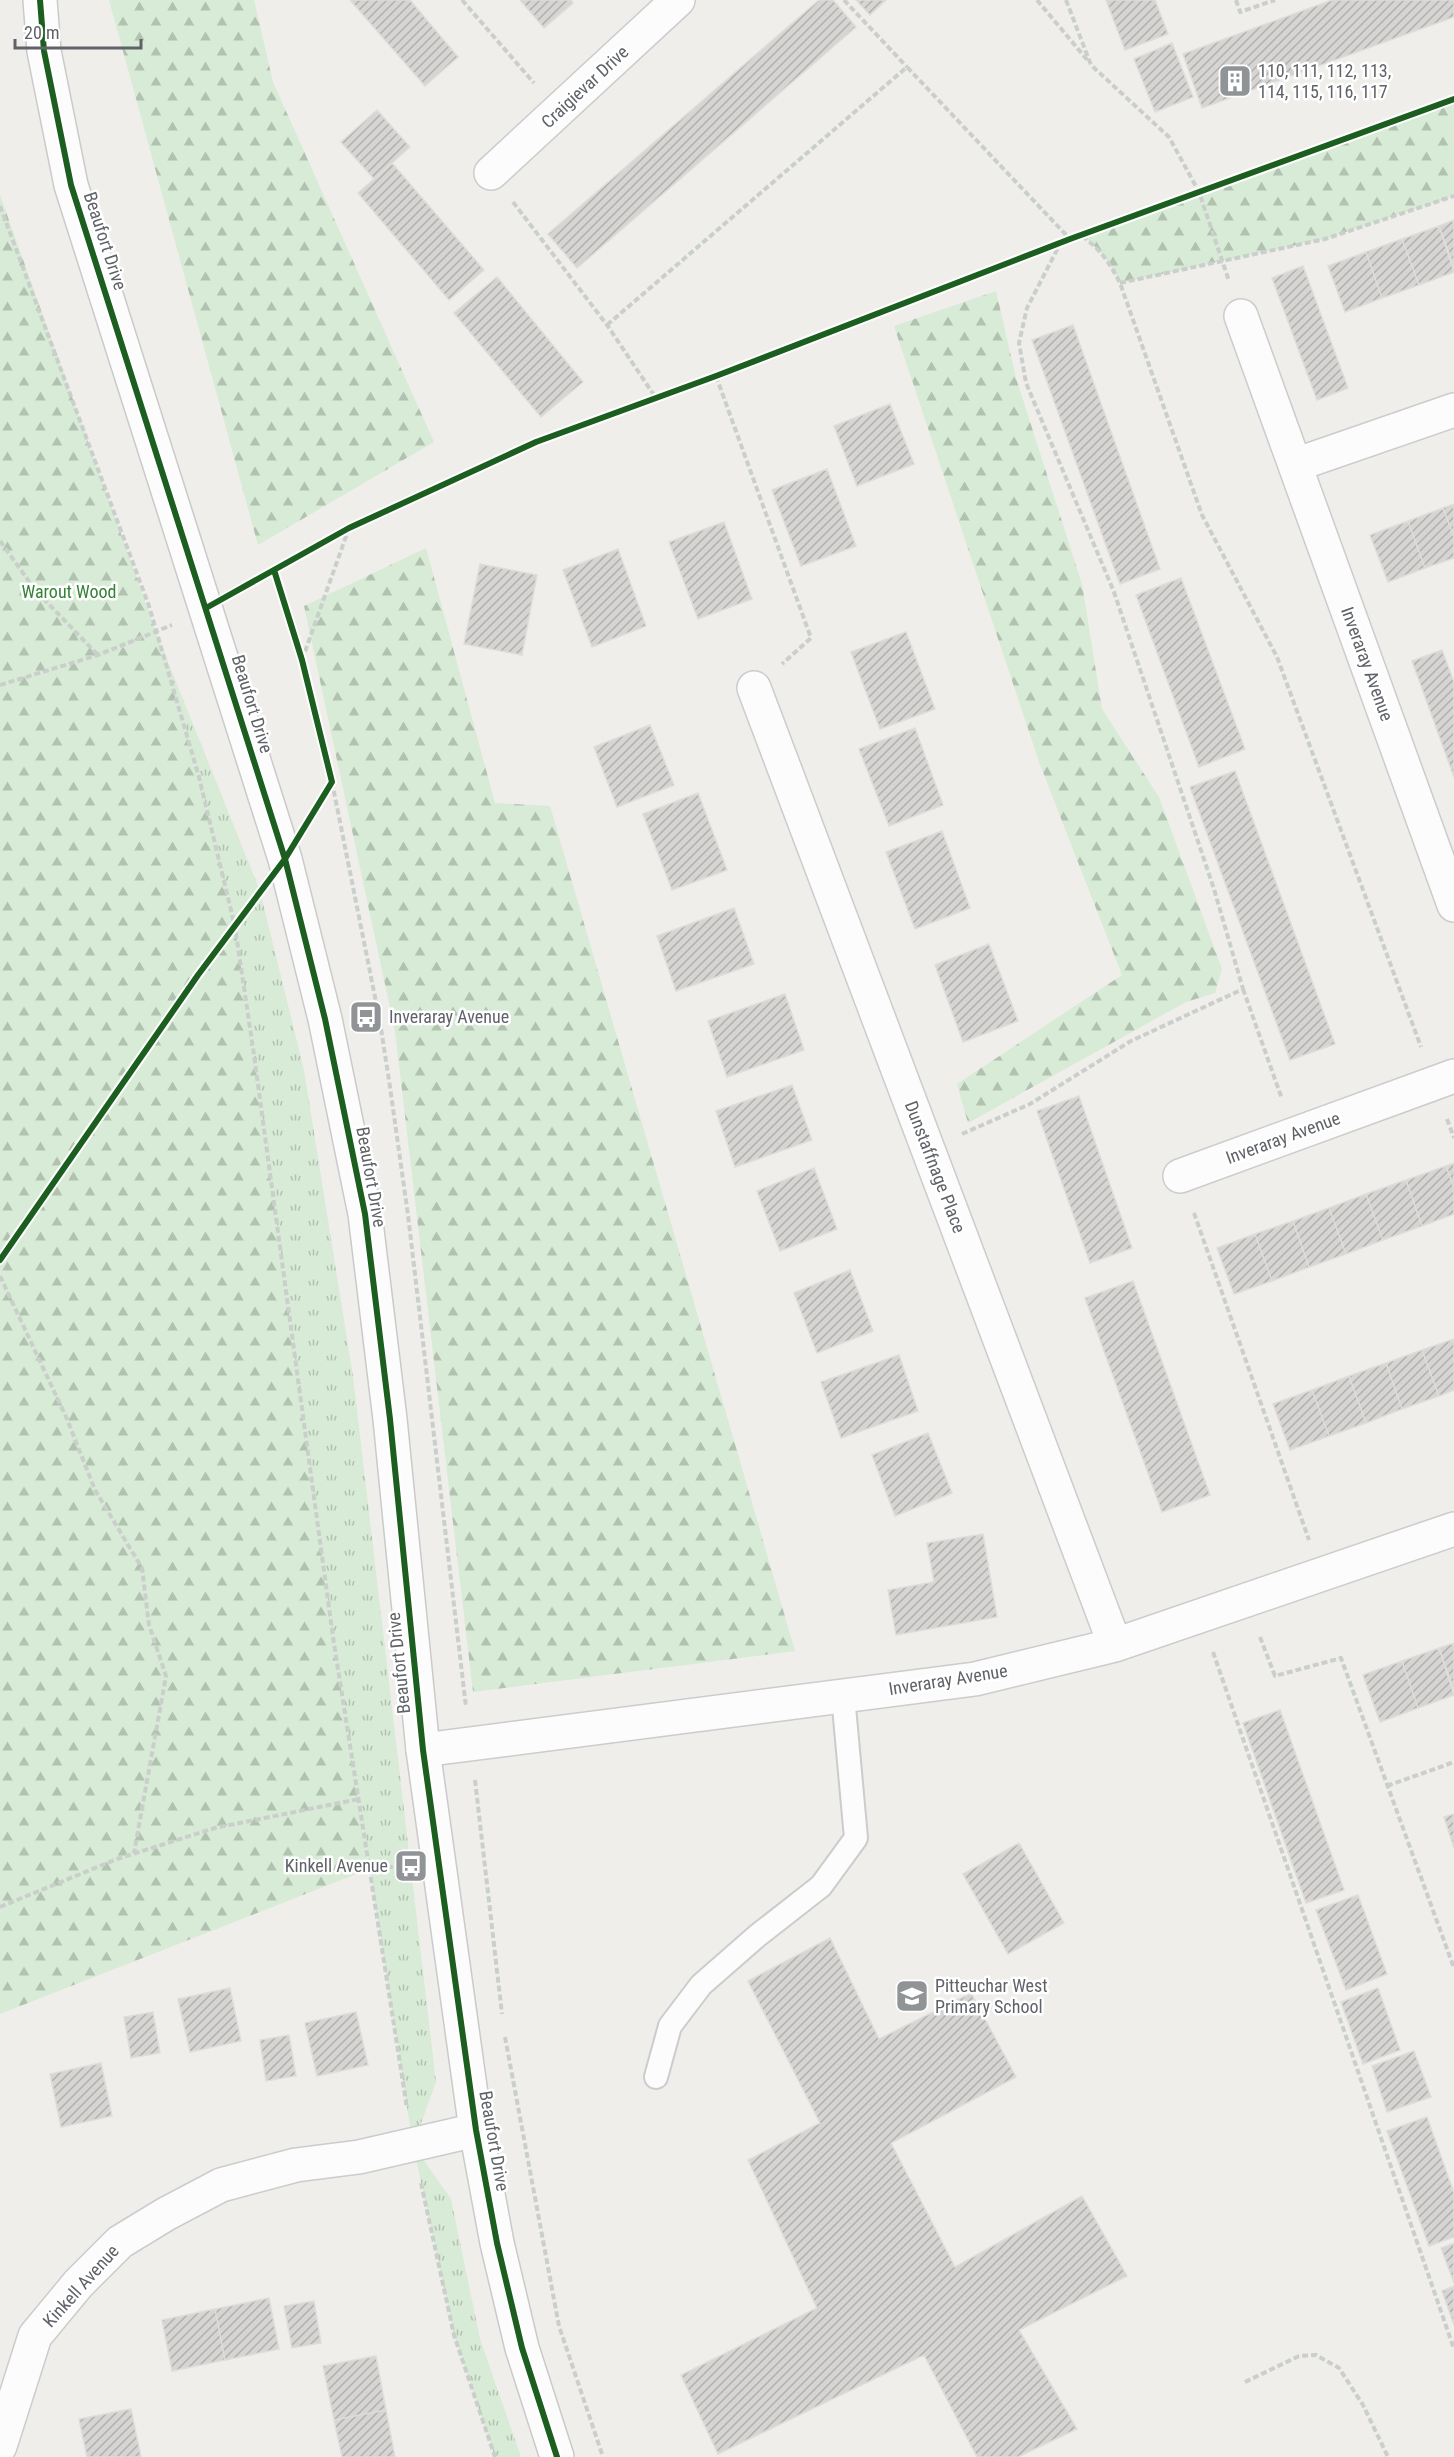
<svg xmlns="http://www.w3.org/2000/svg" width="1454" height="2457" font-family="'Roboto Condensed',sans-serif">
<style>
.grass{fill:url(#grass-tufts)}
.forest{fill:url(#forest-firs)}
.building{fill:url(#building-hatch);stroke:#deddd9;stroke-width:1.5}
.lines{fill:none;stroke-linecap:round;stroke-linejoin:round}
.lane-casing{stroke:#cbcccc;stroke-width:26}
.street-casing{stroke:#cbcccc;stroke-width:36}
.secondary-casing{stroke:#cacacb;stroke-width:36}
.path{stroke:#cacfcc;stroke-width:4;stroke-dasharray:6 3;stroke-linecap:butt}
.lane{stroke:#fdfcfc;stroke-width:22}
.street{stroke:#fdfcfc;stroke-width:33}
.secondary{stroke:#fdfcfc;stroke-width:33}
.cycleway-casing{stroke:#fff;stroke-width:10}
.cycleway{stroke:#1b5e20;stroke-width:6}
.labels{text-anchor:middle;stroke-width:5;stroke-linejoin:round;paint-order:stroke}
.poi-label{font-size:18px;fill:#5f6368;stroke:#fff;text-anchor:start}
.street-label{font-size:18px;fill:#5f6368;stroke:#fff}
.park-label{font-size:18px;fill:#348238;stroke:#fff}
</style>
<defs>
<pattern id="grass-tufts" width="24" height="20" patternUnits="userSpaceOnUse" patternTransform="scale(1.5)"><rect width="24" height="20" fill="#d8ebd6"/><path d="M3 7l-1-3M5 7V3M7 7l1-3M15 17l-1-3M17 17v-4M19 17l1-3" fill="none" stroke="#b2c2b1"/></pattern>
<pattern id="forest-firs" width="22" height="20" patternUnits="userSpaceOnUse" patternTransform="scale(1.5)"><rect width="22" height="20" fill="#d8ebd6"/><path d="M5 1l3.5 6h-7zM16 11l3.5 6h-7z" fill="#b2c2b1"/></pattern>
<pattern id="building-hatch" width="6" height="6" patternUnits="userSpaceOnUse" patternTransform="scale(1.5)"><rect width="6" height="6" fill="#d6d5d3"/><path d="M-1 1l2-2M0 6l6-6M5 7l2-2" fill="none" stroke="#b1b0af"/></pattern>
</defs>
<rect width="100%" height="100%" fill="#efeeea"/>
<!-- grass -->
<path class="grass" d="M 156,632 L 260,891 L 304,1070 L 353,1376 L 436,2082 L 413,2145 L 451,2199 L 480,2339 L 521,2457 L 495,2457 L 454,2335 L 413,2145 L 333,1637 L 253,1048 L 235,927 L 199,777 Z"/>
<!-- forest -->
<path class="forest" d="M 109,0 L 254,0 L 273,82 L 434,442 L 258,545 Z
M 1454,99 L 1454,196 L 1325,239 L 1120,283 C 1110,263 1100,249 1082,236 Z
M 0,195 L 156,632 L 199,777 L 235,927 L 253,1048 L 333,1637 L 369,1869 L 0,2014 Z
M 996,291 L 1016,378 L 1082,584 L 1102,709 L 1159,797 L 1222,969 L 1215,993 L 1186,1002 L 968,1123 L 957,1084 L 1122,975 L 1039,762 L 894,326 Z
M 426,548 L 495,803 L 550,806 L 795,1651 L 473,1692 L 395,1031 L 304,606 Z"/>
<!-- building -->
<path class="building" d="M 350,0 L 410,0 L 458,57 L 425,86 Z
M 520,0 L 571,0 L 573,3 L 544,28 Z
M 819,0 L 833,0 L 856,27 L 577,268 L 548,234 Z
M 856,0 L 886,0 L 870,15 Z
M 1106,0 L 1155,0 L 1168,34 L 1125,50 Z
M 1332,0 L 1454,0 L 1454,17 L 1202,108 L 1183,54 Z
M 1172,43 L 1193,97 L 1155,112 L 1134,59 Z
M 377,110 L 410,147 L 374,179 L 341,142 Z
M 392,163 L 484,270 L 449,300 L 358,193 Z
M 1454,220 L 1454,267 L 1439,226 Z
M 1439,226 L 1454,272 L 1419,285 L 1402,239 Z
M 1402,239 L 1419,285 L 1382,298 L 1366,252 Z
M 1366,252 L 1382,298 L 1345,312 L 1328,266 Z
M 1303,266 L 1348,388 L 1317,400 L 1272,278 Z
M 497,277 L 583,382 L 541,417 L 454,313 Z
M 1073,325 L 1160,569 L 1120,584 L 1032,340 Z
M 890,404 L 914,464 L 857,486 L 834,426 Z
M 827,469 L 856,546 L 801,566 L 772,490 Z
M 1454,504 L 1454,537 L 1443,508 Z
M 1443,508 L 1454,537 L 1454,558 L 1425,568 L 1408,521 Z
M 1408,521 L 1425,568 L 1388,582 L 1370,535 Z
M 724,522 L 752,599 L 698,619 L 669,542 Z
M 618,549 L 646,626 L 592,647 L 563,570 Z
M 480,564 L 537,575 L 522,655 L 464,644 Z
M 1181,578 L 1245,749 L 1199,767 L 1136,595 Z
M 906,632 L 935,709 L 880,729 L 851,652 Z
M 1442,650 L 1454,682 L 1454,777 L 1412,661 Z
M 650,725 L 674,785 L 617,807 L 594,747 Z
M 915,728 L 943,805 L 889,826 L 859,749 Z
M 1235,771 L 1335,1044 L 1290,1060 L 1190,787 Z
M 698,793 L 727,870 L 672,890 L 643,814 Z
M 942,831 L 970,908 L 915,929 L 886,852 Z
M 734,908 L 754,964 L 676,991 L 657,936 Z
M 989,944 L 1018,1021 L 963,1042 L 935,965 Z
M 785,994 L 804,1050 L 727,1077 L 708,1021 Z
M 792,1085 L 812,1140 L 735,1167 L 716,1111 Z
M 1079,1096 L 1132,1248 L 1090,1263 L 1037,1111 Z
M 1454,1163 L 1454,1188 L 1446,1166 Z
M 1446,1166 L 1454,1188 L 1454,1214 L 1422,1226 L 1406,1180 Z
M 814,1168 L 837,1229 L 780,1251 L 757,1191 Z
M 1406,1180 L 1422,1226 L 1383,1240 L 1366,1194 Z
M 1366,1194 L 1383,1240 L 1346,1254 L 1329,1208 Z
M 1329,1208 L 1346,1254 L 1309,1267 L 1293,1221 Z
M 1293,1221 L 1309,1267 L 1272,1281 L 1255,1234 Z
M 1255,1234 L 1272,1281 L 1234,1294 L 1217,1248 Z
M 850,1270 L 873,1331 L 817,1353 L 794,1293 Z
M 1133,1281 L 1210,1495 L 1162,1512 L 1085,1298 Z
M 1454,1339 L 1454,1390 L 1439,1396 L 1422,1350 Z
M 1422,1350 L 1439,1396 L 1402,1409 L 1386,1363 Z
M 899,1355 L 918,1411 L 841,1438 L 821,1382 Z
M 1386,1363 L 1402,1409 L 1366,1423 L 1349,1376 Z
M 1349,1376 L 1366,1423 L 1329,1436 L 1312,1390 Z
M 1312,1390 L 1329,1436 L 1290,1450 L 1273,1404 Z
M 928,1433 L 952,1493 L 895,1516 L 872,1455 Z
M 983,1534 L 997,1617 L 896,1635 L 888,1590 L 934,1582 L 927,1543 Z
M 1454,1643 L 1454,1690 L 1439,1648 Z
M 1439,1648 L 1454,1695 L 1418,1708 L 1402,1661 Z
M 1402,1661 L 1418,1708 L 1380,1722 L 1363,1675 Z
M 1280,1710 L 1344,1890 L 1306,1903 L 1243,1723 Z
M 1454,1814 L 1454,1848 L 1444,1817 Z
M 1019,1843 L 1064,1923 L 1008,1954 L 963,1874 Z
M 1358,1895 L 1387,1974 L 1346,1990 L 1316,1910 Z
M 830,1938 L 879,2039 L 971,1993 L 1016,2077 L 891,2143 L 955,2267 L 1082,2196 L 1127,2276 L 1019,2330 L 1077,2429 L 1018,2457 L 977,2457 L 924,2355 L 718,2454 L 681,2375 L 817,2308 L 748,2160 L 820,2123 L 748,1981 Z
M 230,1988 L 241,2041 L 190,2052 L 178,1999 Z
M 1378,1988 L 1400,2050 L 1363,2064 L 1341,2002 Z
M 153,2012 L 160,2053 L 131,2058 L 124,2017 Z
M 356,2012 L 368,2065 L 317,2076 L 305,2023 Z
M 289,2035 L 296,2076 L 266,2081 L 260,2040 Z
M 1414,2051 L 1431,2097 L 1387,2112 L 1372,2066 Z
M 101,2063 L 112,2116 L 61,2127 L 50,2074 Z
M 1427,2117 L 1454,2193 L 1454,2237 L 1429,2246 L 1387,2131 Z
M 1454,2243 L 1454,2283 L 1441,2248 Z
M 1454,2286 L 1454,2325 L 1442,2291 Z
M 269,2298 L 279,2349 L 225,2360 L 215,2309 Z
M 314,2301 L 321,2343 L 292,2348 L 284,2306 Z
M 215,2309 L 225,2360 L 172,2371 L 162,2320 Z
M 376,2356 L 386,2410 L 334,2420 L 323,2366 Z
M 131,2409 L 141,2457 L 87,2457 L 79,2419 Z
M 386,2410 L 395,2457 L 342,2457 L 334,2420 Z"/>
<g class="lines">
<!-- lane casing -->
<g class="lane-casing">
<path id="lane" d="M 656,2077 L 670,2026 L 701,1985 L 757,1936 L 821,1886 L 856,1838 L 843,1696"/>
</g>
<!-- street casing -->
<g class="street-casing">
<path id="street" d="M 491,173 L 678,0
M 1241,316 L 1454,905
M 1295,465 L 1454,410
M 754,688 L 1115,1645
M 1180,1176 L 1454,1076
M 423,1750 L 975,1679 L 1115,1645 L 1454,1529
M 0,2446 L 35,2336 L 78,2284 L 120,2242 L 166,2214 L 221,2185 L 296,2165 L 359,2157 L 476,2130"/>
</g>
<!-- secondary casing -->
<g class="secondary-casing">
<path id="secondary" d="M 40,0 L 44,51 L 71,185 L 285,859 L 325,1019 L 365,1214 L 390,1419 L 423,1750 L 476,2130 L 497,2243 L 522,2348 L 557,2457"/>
</g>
<!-- path -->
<path class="path" d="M 462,0 L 534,83
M 844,0 L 907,67
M 1037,0 L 1089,62
M 1066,0 L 1091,65 L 1169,137 L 1199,192 L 1229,281
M 1236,0 L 1240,12 L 1275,0
M 513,202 L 607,325 L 656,398
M 0,206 L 149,606 L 199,777 L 235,927 L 253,1048 L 333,1637 L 407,2108
M 1082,236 C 1100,249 1110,263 1120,283 L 1202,515 L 1277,657 L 1421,1047
M 1120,283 L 1325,239 L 1454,196
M 607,325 L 907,67 L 1070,239
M 716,376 L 811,638 L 782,664
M 0,541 L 36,591 L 98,655
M 240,590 L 274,570
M 302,660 L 349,528
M 0,685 L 98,655 L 172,625
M 332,782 L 380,1022 L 390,1087 L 408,1215 L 466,1707
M 1243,989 L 1282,1099
M 1447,1119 L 1454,1138
M 962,1134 L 1030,1104 L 1131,1041 L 1243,989 L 1214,889 L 1114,592 L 1026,383 L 1019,343 L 1027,308 L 1060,244
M 1194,1213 L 1309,1540
M 0,1276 L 67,1419 L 95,1490 L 142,1568 L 149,1625 L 166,1676 L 134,1853
M 1260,1637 L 1275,1676 L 1341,1658 L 1454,1968
M 1213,1652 L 1454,2349
M 475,1780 L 502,2014
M 1387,1786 L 1454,1762
M 369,1869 L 401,1866
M 0,1907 L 117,1859 L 215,1828 L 359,1799
M 505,2037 L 559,2326 L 603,2457
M 421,2183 L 454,2335 L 495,2457
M 1245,2382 L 1299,2356 L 1316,2355 L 1339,2368 L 1363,2405 L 1388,2457"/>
<!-- lane -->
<use href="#lane" class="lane"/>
<!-- street -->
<use href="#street" class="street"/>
<!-- secondary -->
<use href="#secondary" class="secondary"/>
<!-- cycleway casing -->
<g class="cycleway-casing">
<path id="cycleway" d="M 40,0 L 44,51 L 71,185 L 285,859 L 325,1019 L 365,1214 L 390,1419 L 423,1750 L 476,2130 L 497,2243 L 522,2348 L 557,2457
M 206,608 L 349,528 L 536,442 L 716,376 L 1070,239 L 1454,99
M 0,1260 L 198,975 L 285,859 L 332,782 L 302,660 L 274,570"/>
</g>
<!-- cycleway -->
<use href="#cycleway" class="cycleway"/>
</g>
<!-- icons -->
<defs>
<g id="building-square" transform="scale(1.725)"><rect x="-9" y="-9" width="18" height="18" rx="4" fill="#919496" stroke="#fff"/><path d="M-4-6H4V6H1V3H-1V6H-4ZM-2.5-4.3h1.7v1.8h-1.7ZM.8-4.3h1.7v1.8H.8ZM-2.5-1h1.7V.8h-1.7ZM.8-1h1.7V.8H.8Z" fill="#fff"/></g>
<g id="bus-square" transform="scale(1.725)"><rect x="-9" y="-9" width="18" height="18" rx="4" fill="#919496" stroke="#fff"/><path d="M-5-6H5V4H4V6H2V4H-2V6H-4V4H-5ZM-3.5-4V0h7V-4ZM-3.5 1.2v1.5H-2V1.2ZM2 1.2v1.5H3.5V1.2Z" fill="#fff"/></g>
<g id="school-square" transform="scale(1.725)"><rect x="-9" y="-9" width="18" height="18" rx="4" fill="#919496" stroke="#fff"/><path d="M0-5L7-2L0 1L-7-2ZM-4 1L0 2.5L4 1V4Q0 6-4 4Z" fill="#fff"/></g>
</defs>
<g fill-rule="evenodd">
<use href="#building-square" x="1235" y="81"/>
<use href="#bus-square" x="366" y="1017"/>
<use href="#bus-square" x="411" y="1866"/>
<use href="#school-square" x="912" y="1996"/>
</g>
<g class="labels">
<!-- poi labels -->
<g class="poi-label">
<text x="1258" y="77">110, 111, 112, 113,<tspan x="1258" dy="21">114, 115, 116, 117</tspan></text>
<text x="389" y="1023">Inveraray Avenue</text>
<text x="388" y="1872" text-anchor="end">Kinkell Avenue</text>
<text x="935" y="1992">Pitteuchar West<tspan x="935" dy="21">Primary School</tspan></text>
</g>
<!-- street labels -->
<g class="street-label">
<text transform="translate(585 87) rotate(-43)" y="6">Craigievar Drive</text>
<text transform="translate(105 241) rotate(72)" y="6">Beaufort Drive</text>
<text transform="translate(1367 664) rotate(70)" y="6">Inveraray Avenue</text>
<text transform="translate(252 704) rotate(73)" y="6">Beaufort Drive</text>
<text transform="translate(1283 1138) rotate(-20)" y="6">Inveraray Avenue</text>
<text transform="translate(935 1167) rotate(69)" y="6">Dunstaffnage Place</text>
<text transform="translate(371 1177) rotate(80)" y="6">Beaufort Drive</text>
<text transform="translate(399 1663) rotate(-96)" y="6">Beaufort Drive</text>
<text transform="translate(948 1680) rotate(-9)" y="6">Inveraray Avenue</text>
<text transform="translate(494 2141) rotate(80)" y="6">Beaufort Drive</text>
<text transform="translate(81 2286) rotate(-48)" y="6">Kinkell Avenue</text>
</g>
<!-- park labels -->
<g class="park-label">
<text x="69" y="598">Warout Wood</text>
</g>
</g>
<!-- scale -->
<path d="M15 39v9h126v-9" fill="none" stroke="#5f6368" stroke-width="3"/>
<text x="24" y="39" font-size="18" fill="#5f6368" stroke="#ffffff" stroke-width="4.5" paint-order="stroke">20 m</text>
</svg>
